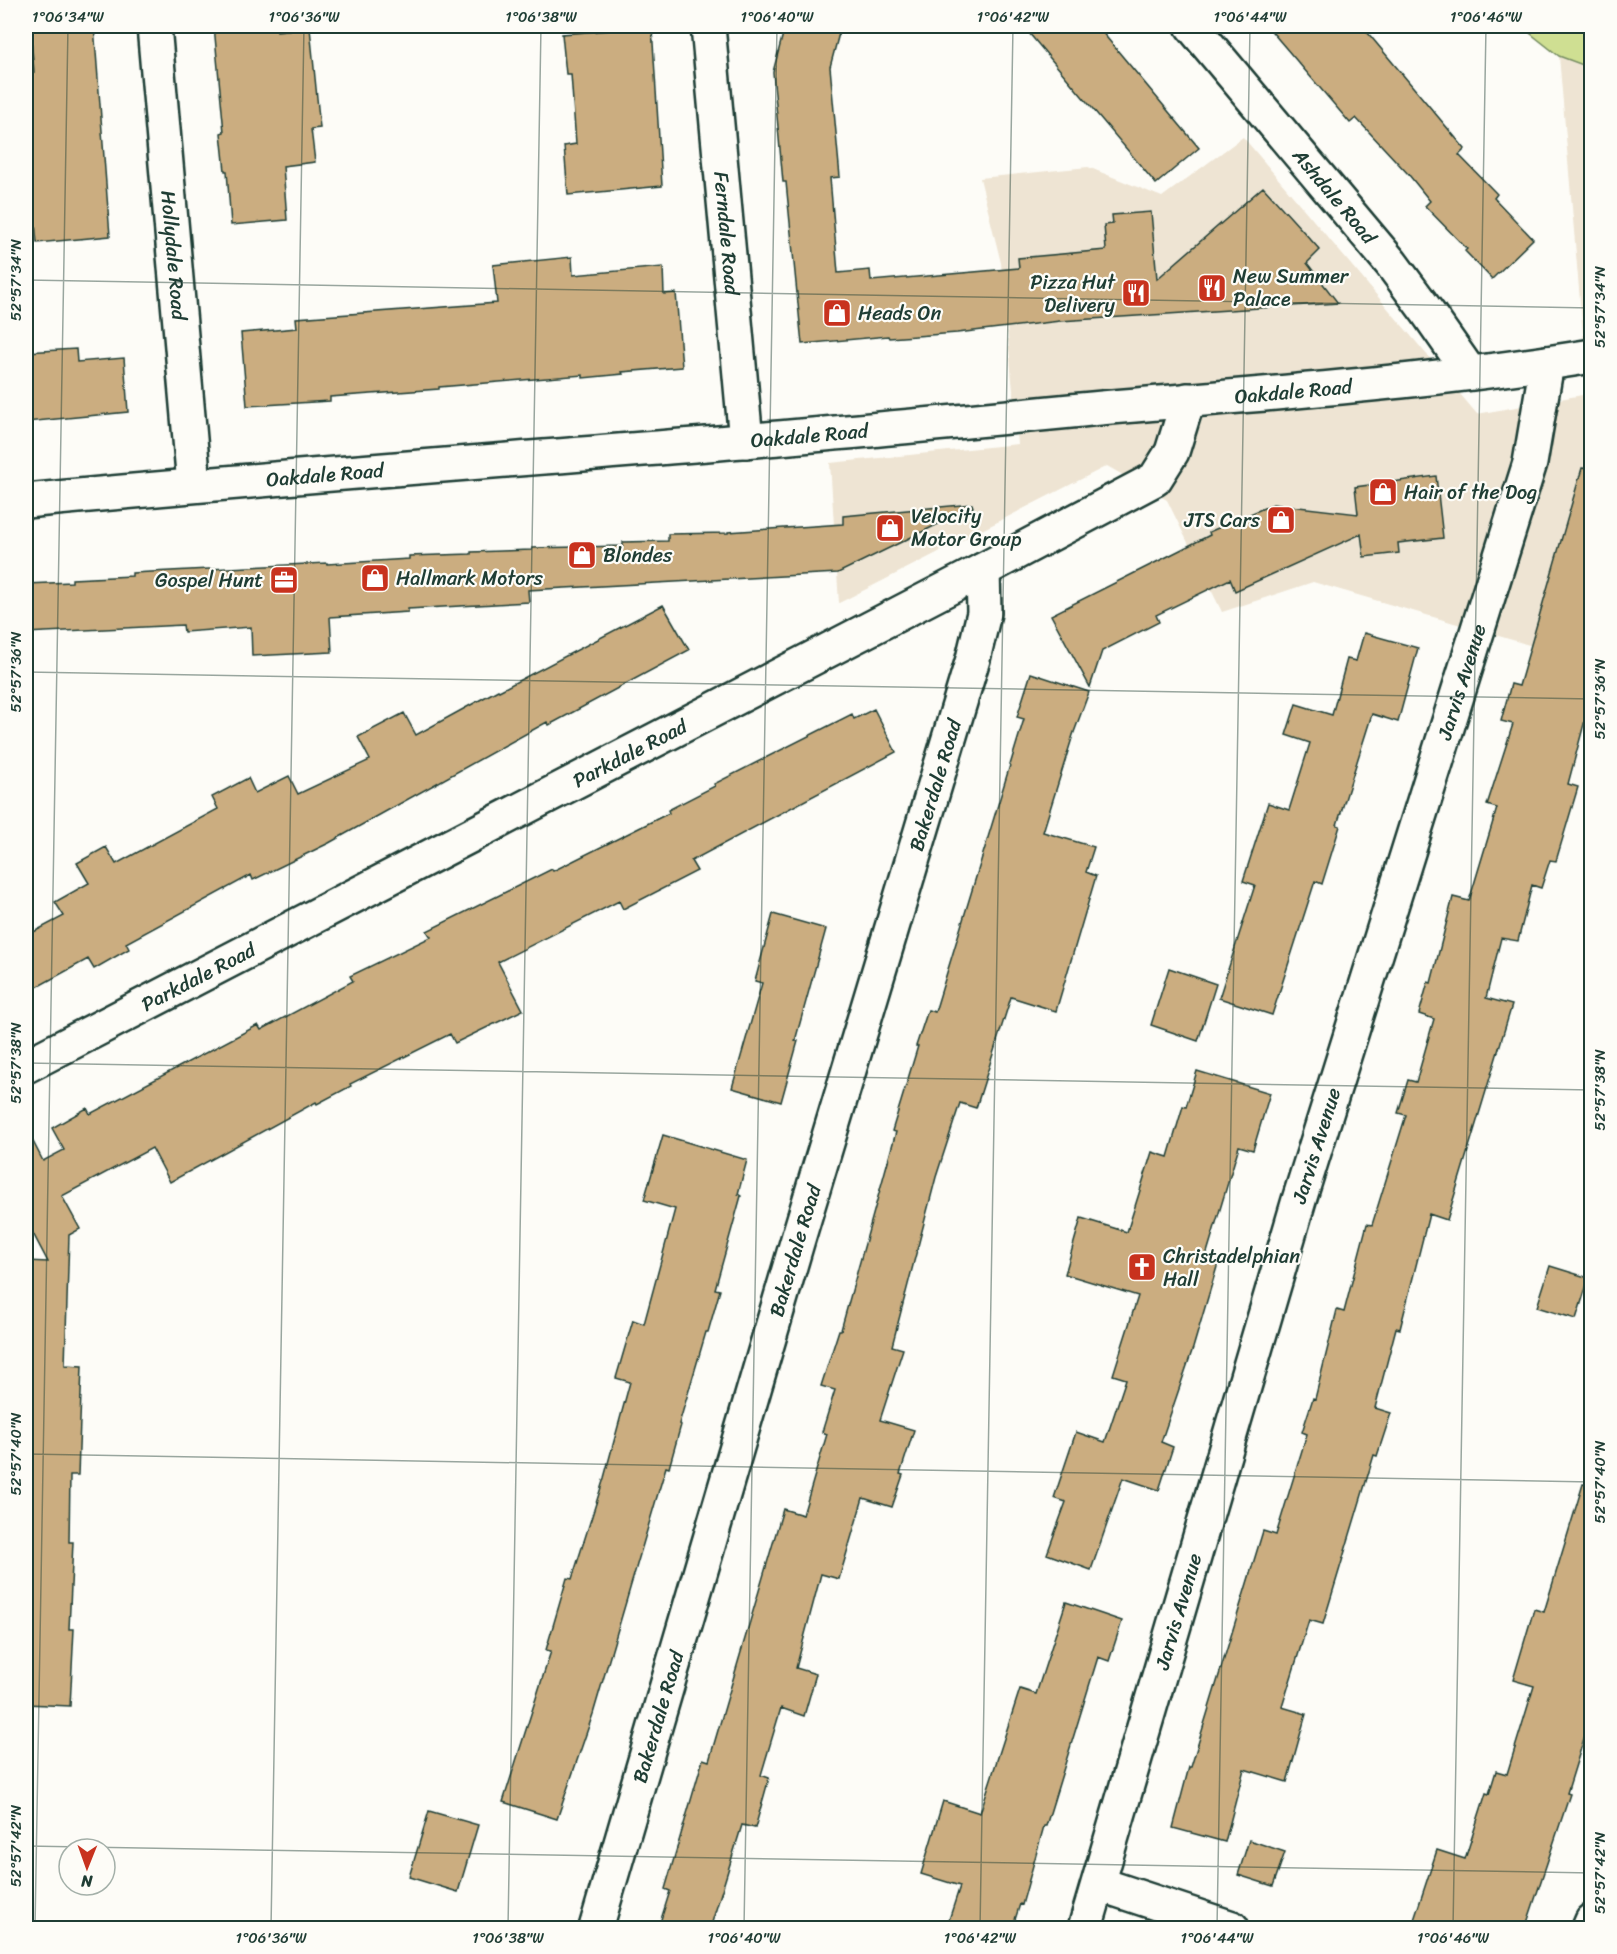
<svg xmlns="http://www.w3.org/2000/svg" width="1617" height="1954" font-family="Sriracha,sans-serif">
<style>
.built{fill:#eee4d3}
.green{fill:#cfdf92;stroke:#778e63;stroke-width:1.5}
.building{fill:#cbad80;stroke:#1f3d34;stroke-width:1.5}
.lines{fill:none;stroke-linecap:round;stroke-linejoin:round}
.street-casing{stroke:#1f3d34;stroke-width:38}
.secondary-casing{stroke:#1f3d34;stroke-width:38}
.street{stroke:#fdfcf7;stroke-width:33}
.secondary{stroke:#fdfcf7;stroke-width:33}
.ticks{fill:none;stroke:#1f3d34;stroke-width:1.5;stroke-opacity:0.45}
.labels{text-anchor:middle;stroke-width:4.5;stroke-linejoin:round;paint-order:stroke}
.street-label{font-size:20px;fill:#1f3d34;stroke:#fdfcf7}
.poi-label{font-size:20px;fill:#1f3d34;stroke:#fdfcf7;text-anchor:start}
.neatline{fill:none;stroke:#1f3d34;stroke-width:2}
.ticks-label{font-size:15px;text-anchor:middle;fill:#1f3d34}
</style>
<rect width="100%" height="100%" fill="#fdfcf7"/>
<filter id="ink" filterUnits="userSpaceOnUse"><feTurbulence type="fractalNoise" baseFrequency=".0167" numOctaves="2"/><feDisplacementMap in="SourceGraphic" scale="12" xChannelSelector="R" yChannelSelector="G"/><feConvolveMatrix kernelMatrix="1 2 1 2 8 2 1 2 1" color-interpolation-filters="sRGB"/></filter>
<g filter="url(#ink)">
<!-- built -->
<path class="built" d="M 1559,56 L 1591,68 L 1591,663 L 1313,582 L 1222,612 L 1167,500 L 1107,466 L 839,603 L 830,463 L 1018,444 L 1001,263 L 980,178 L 1088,167 L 1162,197 L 1243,137 L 1477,414 L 1588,394 Z"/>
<!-- green -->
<path class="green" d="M 1521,26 L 1591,26 L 1591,68 L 1559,56 Z"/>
<!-- building -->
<path class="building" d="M 30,26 L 94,26 L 110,236 L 37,243 L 26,131 L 26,73 L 34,72 Z
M 214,26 L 277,26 L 277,31 L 310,28 L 320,128 L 311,129 L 315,162 L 283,166 L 287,220 L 231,225 L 227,171 L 225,171 L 221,133 L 224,132 Z
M 785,26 L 841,26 L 830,67 L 840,177 L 830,178 L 838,273 L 870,270 L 871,281 L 1019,268 L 1018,258 L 1106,250 L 1104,225 L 1113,224 L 1112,215 L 1151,212 L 1157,279 L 1263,187 L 1320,250 L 1307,263 L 1338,303 L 1060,321 L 957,333 L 889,338 L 888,336 L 802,344 L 786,182 L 783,182 L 773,72 Z
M 1023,26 L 1097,26 L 1199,148 L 1156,184 Z
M 1267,26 L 1362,26 L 1465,149 L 1459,155 L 1497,194 L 1494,198 L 1533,239 L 1492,279 L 1465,251 L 1467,249 L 1425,206 L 1430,201 L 1409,175 L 1356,118 L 1350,123 Z
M 652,27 L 662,186 L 568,195 L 564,146 L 576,144 L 571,74 L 566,74 L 562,34 Z
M 572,257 L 573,275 L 663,267 L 664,294 L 676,293 L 682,367 L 622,372 L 623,374 L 583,378 L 583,375 L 439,387 L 439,389 L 330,397 L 330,401 L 247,406 L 241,333 L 297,328 L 296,318 L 497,303 L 493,265 Z
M 76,349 L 77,362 L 124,358 L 128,412 L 26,422 L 26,352 Z
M 1582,468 L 1592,469 L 1592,694 L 1568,784 L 1578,787 L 1556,861 L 1550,860 L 1541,888 L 1532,885 L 1518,941 L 1501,938 L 1486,998 L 1512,1005 L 1447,1220 L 1429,1214 L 1400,1329 L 1396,1328 L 1375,1408 L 1391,1413 L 1377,1456 L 1374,1455 L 1323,1624 L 1309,1620 L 1282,1707 L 1306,1714 L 1287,1782 L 1244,1769 L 1225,1842 L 1173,1828 L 1189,1767 L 1191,1767 L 1263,1531 L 1276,1535 L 1307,1434 L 1302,1432 L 1313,1398 L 1315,1399 L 1337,1310 L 1344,1312 L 1367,1224 L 1372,1225 L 1406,1115 L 1398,1113 L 1408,1080 L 1416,1082 L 1434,1019 L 1419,1014 L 1428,982 L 1431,983 L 1453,897 L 1469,901 L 1497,808 L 1487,805 L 1513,724 L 1501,721 L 1511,684 L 1519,686 Z
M 1436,476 L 1443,538 L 1398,543 L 1399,553 L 1364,557 L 1361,534 L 1235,591 L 1230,579 L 1156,615 L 1159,622 L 1102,651 L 1090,687 L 1051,615 L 1210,535 L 1209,532 L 1273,504 L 1358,514 L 1355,487 Z
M 972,504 L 973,507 L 838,573 L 528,590 L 529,602 L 408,609 L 408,612 L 330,617 L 332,652 L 252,656 L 251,627 L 184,632 L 183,625 L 26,633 L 26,584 L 72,582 L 72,579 L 132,576 L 132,573 L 327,563 L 327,564 L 409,559 L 409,556 L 471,554 L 471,552 L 532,550 L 532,548 L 623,546 L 623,542 L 668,541 L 668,534 L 728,533 L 728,532 L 843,524 L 843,516 Z
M 663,605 L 689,650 L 549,725 L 547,722 L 329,843 L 253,880 L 251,875 L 126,943 L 129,949 L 94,969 L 88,959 L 26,993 L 26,936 L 64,916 L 55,902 L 89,883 L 77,863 L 106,847 L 116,864 L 218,809 L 212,797 L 248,778 L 255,793 L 289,776 L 298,794 L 370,760 L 358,737 L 404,713 L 416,735 L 498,690 L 499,691 Z
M 1364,633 L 1418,648 L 1398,722 L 1372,714 L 1337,825 L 1340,826 L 1322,884 L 1315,881 L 1272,1015 L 1219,998 L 1255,885 L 1243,881 L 1268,803 L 1289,810 L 1310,743 L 1286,735 L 1296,704 L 1332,715 L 1347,659 L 1356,661 Z
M 1031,673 L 1089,692 L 1073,735 L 1043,832 L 1094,847 L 1086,872 L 1096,876 L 1056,1011 L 1011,997 L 976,1108 L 960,1103 L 936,1177 L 892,1346 L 903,1349 L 880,1420 L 914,1430 L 900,1474 L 903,1475 L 892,1507 L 863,1498 L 839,1579 L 821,1574 L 796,1668 L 816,1674 L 804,1716 L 781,1708 L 761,1775 L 769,1778 L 755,1828 L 742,1825 L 710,1929 L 658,1929 L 670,1891 L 665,1889 L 703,1759 L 709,1761 L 783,1509 L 803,1515 L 827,1434 L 822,1432 L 835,1390 L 821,1386 L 839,1330 L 841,1330 L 896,1132 L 892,1131 L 918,1046 L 916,1046 L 928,1010 L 935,1012 L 1024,719 L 1017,717 Z
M 874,709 L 896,752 L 691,861 L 697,871 L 623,909 L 619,901 L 498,962 L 523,1010 L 455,1043 L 450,1034 L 350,1084 L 351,1086 L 317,1104 L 316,1102 L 170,1182 L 152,1148 L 62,1196 L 80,1229 L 69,1235 L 65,1365 L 82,1366 L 78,1475 L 70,1475 L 69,1542 L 73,1542 L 69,1629 L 74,1629 L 70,1706 L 26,1704 L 26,1261 L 48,1262 L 26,1220 L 26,1128 L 43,1161 L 64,1150 L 52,1128 L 87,1108 L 90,1114 L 258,1025 L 261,1030 L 353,981 L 350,976 L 431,937 L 427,931 L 552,869 L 553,871 L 669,813 L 668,810 L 715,786 L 714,784 L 852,714 L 854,719 Z
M 773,914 L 826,929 L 795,1041 L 798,1041 L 781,1102 L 732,1088 L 762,983 L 755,981 Z
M 1169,968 L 1216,984 L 1198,1041 L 1151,1025 Z
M 1197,1071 L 1270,1093 L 1253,1150 L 1239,1146 L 1206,1256 L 1219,1260 L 1193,1348 L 1161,1442 L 1173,1447 L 1159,1490 L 1123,1478 L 1091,1570 L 1047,1554 L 1066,1502 L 1054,1498 L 1076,1432 L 1105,1442 L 1126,1379 L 1113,1375 L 1138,1296 L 1065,1274 L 1081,1218 L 1127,1232 L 1152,1152 L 1168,1157 L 1183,1106 L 1186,1107 Z
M 663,1135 L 747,1160 L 738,1194 L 741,1196 L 715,1289 L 720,1290 L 708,1332 L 706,1332 L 679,1424 L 681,1425 L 669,1468 L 666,1467 L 656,1500 L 593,1714 L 557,1819 L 503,1802 L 551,1651 L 546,1650 L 567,1578 L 572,1579 L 604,1478 L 630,1382 L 616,1378 L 633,1320 L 644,1324 L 675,1209 L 644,1200 Z
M 1550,1266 L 1589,1278 L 1576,1319 L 1537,1307 Z
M 1583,1484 L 1592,1485 L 1592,1713 L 1567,1793 L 1570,1794 L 1525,1929 L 1411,1929 L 1437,1850 L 1465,1859 L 1486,1793 L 1489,1794 L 1496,1771 L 1507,1774 L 1534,1686 L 1513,1680 L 1534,1609 L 1544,1612 Z
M 1066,1602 L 1122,1621 L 1109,1661 L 1098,1657 L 1046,1826 L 1044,1826 L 1022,1905 L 1020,1904 L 1012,1929 L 946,1929 L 960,1886 L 921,1874 L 943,1801 L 980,1813 L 1020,1689 L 1036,1694 Z
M 429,1811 L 478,1825 L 458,1892 L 409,1877 Z
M 1249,1840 L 1285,1852 L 1273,1886 L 1238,1875 Z"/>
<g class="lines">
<!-- street casing -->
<g class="street-casing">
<g id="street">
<path id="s1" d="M 154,26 L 194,485"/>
<path id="s2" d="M 708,26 L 746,441"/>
<path id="s3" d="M 1192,26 L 1391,263 L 1428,313 L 1470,373"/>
<path id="s4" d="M 26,1066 L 983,570 L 1155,479 L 1172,452 L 1188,400"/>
<path d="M 1099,1884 L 1232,1928"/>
<path id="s5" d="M 596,1928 L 798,1239 L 973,659 L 984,613 L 983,570"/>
<path id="s6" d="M 1085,1928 L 1299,1200 L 1530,463 L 1547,363"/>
<path d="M 1589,1928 L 1592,1921"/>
</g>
</g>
<!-- secondary casing -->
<g class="secondary-casing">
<g id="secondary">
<path id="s7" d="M 26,501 C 264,478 503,461 742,441 C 855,432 968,421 1081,410 C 1251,394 1422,384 1592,356"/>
</g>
</g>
<!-- street -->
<use href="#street" class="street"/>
<!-- secondary -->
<use href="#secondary" class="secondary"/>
</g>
</g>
<!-- ticks -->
<path class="ticks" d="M 26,280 L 1592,308M 26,672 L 1592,699M 26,1063 L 1592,1090M 26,1454 L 1592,1482M 26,1846 L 1592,1873M 35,1928 L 68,26M 271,1928 L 304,26M 508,1928 L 541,26M 744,1928 L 777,26M 980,1928 L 1013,26M 1217,1928 L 1250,26M 1453,1928 L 1486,26"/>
<!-- icons -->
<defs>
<g id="restaurant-square" transform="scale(1.5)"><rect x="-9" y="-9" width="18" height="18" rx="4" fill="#c8321e" stroke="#fdfcf7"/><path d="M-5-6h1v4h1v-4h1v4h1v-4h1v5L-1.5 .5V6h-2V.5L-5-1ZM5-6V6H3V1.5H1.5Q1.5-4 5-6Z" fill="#fff"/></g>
<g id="shop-square" transform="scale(1.5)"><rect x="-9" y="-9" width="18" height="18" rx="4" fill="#c8321e" stroke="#fdfcf7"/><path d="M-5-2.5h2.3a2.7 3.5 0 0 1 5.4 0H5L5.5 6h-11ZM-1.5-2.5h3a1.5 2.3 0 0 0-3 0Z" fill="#fff"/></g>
<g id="office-square" transform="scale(1.5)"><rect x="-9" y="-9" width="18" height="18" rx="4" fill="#c8321e" stroke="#fdfcf7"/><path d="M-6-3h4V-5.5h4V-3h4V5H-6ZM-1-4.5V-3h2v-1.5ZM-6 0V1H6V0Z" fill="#fff"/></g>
<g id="church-square" transform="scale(1.5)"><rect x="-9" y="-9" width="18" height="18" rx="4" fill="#c8321e" stroke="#fdfcf7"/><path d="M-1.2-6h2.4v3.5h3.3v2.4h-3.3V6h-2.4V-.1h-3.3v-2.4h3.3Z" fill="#fff"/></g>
</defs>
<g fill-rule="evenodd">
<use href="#restaurant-square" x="1212" y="288"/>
<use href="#restaurant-square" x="1136" y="293"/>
<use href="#shop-square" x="837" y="313"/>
<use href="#shop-square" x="1383" y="492"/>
<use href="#shop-square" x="1281" y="520"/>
<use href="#shop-square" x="890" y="528"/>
<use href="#shop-square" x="582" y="555"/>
<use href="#shop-square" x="375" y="578"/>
<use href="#office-square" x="284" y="580"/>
<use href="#church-square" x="1142" y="1267"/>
</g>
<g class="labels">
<!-- street labels -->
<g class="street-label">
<text dy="7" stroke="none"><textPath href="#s3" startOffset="222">Ashdale Road</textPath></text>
<text dy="7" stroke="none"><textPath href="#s2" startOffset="208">Ferndale Road</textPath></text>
<text dy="7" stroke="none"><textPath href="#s1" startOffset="230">Hollydale Road</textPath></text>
<text dy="7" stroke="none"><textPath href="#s7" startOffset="1272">Oakdale Road</textPath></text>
<text dy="7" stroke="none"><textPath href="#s7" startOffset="786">Oakdale Road</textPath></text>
<text dy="7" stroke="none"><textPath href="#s7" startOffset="300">Oakdale Road</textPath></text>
<text dy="7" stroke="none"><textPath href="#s6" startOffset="1302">Jarvis Avenue</textPath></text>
<text dy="7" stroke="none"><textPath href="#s4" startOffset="680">Parkdale Road</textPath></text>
<text dy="7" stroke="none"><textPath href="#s5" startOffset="1192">Bakerdale Road</textPath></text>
<text dy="7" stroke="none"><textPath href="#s4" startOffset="194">Parkdale Road</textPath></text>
<text dy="7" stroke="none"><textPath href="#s6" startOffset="816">Jarvis Avenue</textPath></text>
<text dy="7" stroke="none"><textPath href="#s5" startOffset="706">Bakerdale Road</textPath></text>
<text dy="7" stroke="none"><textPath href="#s6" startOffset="330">Jarvis Avenue</textPath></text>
<text dy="7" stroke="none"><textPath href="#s5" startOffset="220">Bakerdale Road</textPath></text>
</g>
<!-- poi labels -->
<g class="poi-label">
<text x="1233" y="283">New Summer<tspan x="1233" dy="23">Palace</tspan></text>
<text x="1115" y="289" text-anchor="end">Pizza Hut<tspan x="1115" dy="23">Delivery</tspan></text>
<text x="858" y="320">Heads On</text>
<text x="1404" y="499">Hair of the Dog</text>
<text x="911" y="523">Velocity<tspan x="911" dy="23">Motor Group</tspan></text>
<text x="1260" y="527" text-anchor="end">JTS Cars</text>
<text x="603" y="562">Blondes</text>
<text x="396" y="585">Hallmark Motors</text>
<text x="263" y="587" text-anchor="end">Gospel Hunt</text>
<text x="1163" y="1263">Christadelphian<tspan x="1163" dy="23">Hall</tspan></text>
</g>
</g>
<!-- margin -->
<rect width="1617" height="1954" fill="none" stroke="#fdfcf7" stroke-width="66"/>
<!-- north arrow -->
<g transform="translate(87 1867) rotate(181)"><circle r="28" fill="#fdfcf7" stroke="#a4b0a9" stroke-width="1.5"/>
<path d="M0-4.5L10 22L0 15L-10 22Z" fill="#c8321e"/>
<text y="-9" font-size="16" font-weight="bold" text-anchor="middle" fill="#1f3d34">N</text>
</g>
<rect x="33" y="33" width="1551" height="1888" class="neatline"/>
<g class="ticks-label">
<text x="68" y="22">1°06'34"W</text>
<text x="304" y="22">1°06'36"W</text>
<text x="541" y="22">1°06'38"W</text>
<text x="777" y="22">1°06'40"W</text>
<text x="1013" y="22">1°06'42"W</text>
<text x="1250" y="22">1°06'44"W</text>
<text x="1486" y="22">1°06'46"W</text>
<text transform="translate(16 280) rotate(-90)" y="5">52°57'34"N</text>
<text transform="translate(1600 307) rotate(-90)" y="5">52°57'34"N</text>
<text transform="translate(16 672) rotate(-90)" y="5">52°57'36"N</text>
<text transform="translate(1600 699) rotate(-90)" y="5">52°57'36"N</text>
<text transform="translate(16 1063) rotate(-90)" y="5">52°57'38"N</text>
<text transform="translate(1600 1090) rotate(-90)" y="5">52°57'38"N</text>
<text transform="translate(16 1454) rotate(-90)" y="5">52°57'40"N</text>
<text transform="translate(1600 1482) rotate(-90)" y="5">52°57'40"N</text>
<text transform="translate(16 1846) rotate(-90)" y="5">52°57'42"N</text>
<text transform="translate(1600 1873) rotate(-90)" y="5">52°57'42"N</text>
<text x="271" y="1943">1°06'36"W</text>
<text x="508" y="1943">1°06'38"W</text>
<text x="744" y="1943">1°06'40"W</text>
<text x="980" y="1943">1°06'42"W</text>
<text x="1217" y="1943">1°06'44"W</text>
<text x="1453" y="1943">1°06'46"W</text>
</g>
</svg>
